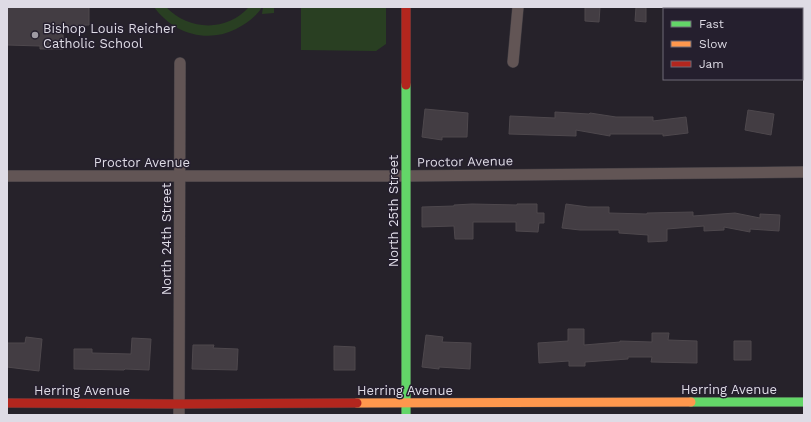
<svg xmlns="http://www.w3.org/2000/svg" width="811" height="422" font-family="'Work Sans',sans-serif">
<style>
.green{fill:#293f22}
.building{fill:#433d43;stroke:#4e484d}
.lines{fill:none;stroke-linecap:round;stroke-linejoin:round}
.street-casing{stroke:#403d43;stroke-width:12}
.fast-casing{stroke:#403d43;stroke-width:10}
.slow-casing{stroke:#403d43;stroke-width:10}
.jam-casing{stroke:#403d43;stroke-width:10}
.street{stroke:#625555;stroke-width:11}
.fast{stroke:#63d668;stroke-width:9}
.slow{stroke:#ff974d;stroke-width:9}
.jam{stroke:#b3261e;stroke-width:9}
.poi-dot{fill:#9e9aa4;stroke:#251f2e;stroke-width:1.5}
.labels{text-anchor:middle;stroke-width:3;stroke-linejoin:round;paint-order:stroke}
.poi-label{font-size:13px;fill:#dedbe5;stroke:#251f2e;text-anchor:start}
.street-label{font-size:13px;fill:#dedbe5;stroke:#251f2e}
</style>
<rect width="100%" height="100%" fill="#26222a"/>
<!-- green -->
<path class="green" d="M 154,7 L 166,7 C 189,31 227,32 249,7 L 262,7 C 256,17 246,24 236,29 C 206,44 173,33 154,7 Z
M 263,7 L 274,7 L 274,13 L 262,14 Z
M 301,7 L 386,7 L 386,44 L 376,51 L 301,50 Z"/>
<!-- building -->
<path class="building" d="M 7,7 L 89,7 L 89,25 L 63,26 L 63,49 L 40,49 L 40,46 L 7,45 Z
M 585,7 L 600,7 L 599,22 L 585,21 Z
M 636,7 L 646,7 L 646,22 L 635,21 Z
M 425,109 L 468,113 L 467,137 L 442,137 L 442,140 L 422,137 Z
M 748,110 L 774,114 L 771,135 L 745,130 Z
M 555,112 L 589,114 L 590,113 L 616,117 L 653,117 L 653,121 L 686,117 L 688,133 L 663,136 L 663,134 L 610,134 L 610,136 L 576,130 L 576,136 L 509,134 L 510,116 L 555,118 Z
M 472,204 L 517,205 L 517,204 L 537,204 L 537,213 L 544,213 L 544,223 L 539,223 L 538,232 L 516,231 L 516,222 L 473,222 L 473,239 L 455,239 L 454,226 L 422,227 L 422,207 L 454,206 L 454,205 Z
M 566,204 L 588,207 L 609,207 L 609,213 L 647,214 L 647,213 L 693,212 L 693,216 L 735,213 L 760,218 L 760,214 L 780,215 L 779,231 L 750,229 L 750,232 L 724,227 L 724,230 L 704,231 L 704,226 L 667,229 L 667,241 L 648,242 L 648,235 L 619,233 L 619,230 L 580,230 L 562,228 Z
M 568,329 L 584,329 L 584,345 L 620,342 L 620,341 L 652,342 L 652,333 L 669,333 L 668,340 L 697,341 L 697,363 L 651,362 L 652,357 L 628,357 L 628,359 L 585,362 L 585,366 L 569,366 L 569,361 L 539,363 L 538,343 L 568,341 Z
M 426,335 L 443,337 L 442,342 L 471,343 L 470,369 L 439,367 L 439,369 L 422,367 Z
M 26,337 L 42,339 L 39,371 L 7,367 L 7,343 L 25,343 Z
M 132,338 L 151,339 L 149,370 L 125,369 L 124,370 L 74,369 L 74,349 L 92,349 L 92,353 L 131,354 Z
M 734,341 L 751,341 L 751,360 L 734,360 Z
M 193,345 L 214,345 L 213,348 L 238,349 L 237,370 L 192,369 Z
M 334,346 L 355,347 L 355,370 L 334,370 Z"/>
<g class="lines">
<!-- street casing -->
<g class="street-casing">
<path id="street" d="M 513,62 L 518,7
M 7,176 L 406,176 L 804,172
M 179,415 L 180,63"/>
</g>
<!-- fast casing -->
<g class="fast-casing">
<path id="fast" d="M 406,85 L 406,415
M 691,402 L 804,402"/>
</g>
<!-- slow casing -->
<g class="slow-casing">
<path id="slow" d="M 357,403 L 691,402"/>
</g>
<!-- jam casing -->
<g class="jam-casing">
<path id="jam" d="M 406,7 L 406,85
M 7,403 L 179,404 L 357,403"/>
</g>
<!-- street -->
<use href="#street" class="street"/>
<!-- fast -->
<use href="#fast" class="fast"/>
<!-- slow -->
<use href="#slow" class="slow"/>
<!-- jam -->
<use href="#jam" class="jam"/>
</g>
<!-- markers -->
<circle class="poi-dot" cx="35" cy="35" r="4"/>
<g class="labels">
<!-- poi labels -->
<g class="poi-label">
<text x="43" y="33">Bishop Louis Reicher<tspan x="43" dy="15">Catholic School</tspan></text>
</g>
<!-- street labels -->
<g class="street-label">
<text transform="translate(465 161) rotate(-1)" y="5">Proctor Avenue</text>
<text x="142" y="167">Proctor Avenue</text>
<text transform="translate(393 211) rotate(-90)" y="5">North 25th Street</text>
<text transform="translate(166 239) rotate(-90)" y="5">North 24th Street</text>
<text x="729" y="394">Herring Avenue</text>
<text x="82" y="395">Herring Avenue</text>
<text x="405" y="395">Herring Avenue</text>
</g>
</g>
<!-- border -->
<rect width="811" height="422" fill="none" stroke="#dedbe5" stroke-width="16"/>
<!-- legend -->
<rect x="663" y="8" width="140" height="72" fill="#251f2e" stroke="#6f6a77"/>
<rect x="671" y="21" width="20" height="6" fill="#63d668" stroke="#6f6a77"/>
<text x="699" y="28" font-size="12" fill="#dedbe5">Fast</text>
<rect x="671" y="41" width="20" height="6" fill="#ff974d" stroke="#6f6a77"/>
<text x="699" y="48" font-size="12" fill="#dedbe5">Slow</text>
<rect x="671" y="61" width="20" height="6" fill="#b3261e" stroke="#6f6a77"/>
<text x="699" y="68" font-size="12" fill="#dedbe5">Jam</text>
</svg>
